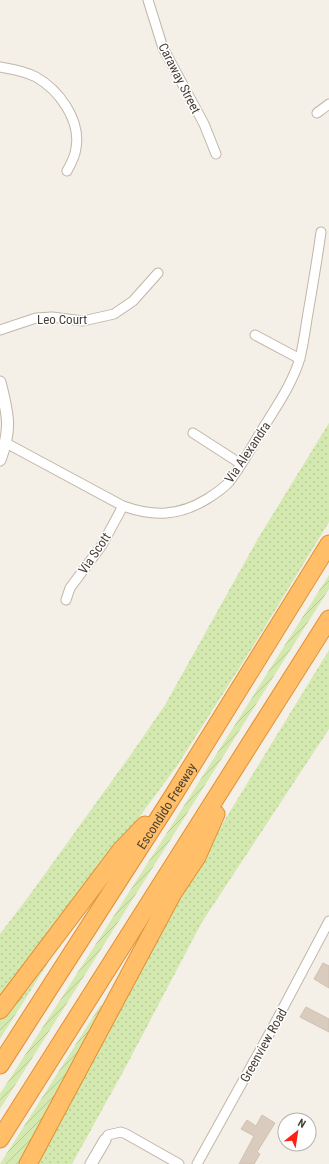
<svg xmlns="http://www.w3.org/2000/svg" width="329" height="1164" font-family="'Roboto Condensed',sans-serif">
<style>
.grass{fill:url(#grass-dots)}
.garden{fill:url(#garden-furrows)}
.building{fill:#d9ccbf;stroke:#d1c0af}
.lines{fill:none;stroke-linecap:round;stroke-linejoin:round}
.minor-casing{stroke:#c0b6a9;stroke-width:11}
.tertiary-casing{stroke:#c0b6a9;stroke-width:13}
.motorway-casing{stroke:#e09135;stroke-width:19}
.minor{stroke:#fff;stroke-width:9}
.tertiary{stroke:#fff;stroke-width:11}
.motorway{stroke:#ffbe67;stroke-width:17}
.labels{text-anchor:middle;stroke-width:3;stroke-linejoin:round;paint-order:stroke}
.street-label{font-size:13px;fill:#473f36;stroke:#fff}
</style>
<defs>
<pattern id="grass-dots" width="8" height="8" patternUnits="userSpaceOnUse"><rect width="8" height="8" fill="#d4e9af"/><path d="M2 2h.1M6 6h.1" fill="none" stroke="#b7c997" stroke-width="1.8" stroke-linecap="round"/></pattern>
<pattern id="garden-furrows" width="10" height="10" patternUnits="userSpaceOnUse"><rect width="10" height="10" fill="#d4e9af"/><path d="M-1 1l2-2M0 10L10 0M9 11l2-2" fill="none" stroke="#b7c997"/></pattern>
</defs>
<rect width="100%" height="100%" fill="#f4efe7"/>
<!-- grass -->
<path class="grass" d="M 329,423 L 329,522 L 252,648 L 177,766 L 71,909 L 0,998 L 0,934 L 29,896 L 132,753 L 165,705 L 259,537 Z
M 329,650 L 329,729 L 202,922 L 124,1070 L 72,1164 L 38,1164 L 152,947 L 213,839 Z
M 48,960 L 48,963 L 24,1001 L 16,996 Z"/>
<!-- garden -->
<path class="garden" d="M 329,575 L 329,589 L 0,1109 L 0,1094 L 170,828 Z
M 16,996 L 24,1001 L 0,1039 L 0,1017 Z
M 102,1005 L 106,1007 L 23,1164 L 0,1164 L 100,1006 Z"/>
<!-- building -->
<path class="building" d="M 323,963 L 329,966 L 329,988 L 314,979 Z
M 306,1007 L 329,1019 L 329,1032 L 300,1017 Z
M 262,1115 L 275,1123 L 257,1152 L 260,1154 L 254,1164 L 239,1164 L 254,1136 L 241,1129 L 247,1120 L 256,1126 Z"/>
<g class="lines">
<!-- minor casing -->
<g class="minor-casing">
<path id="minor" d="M 148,0 L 163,48 L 204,124 L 216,154
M 0,67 C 12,69 25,71 36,77 C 59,90 81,120 76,148 C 75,157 71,164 67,171
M 317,113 L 329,104
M 0,330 L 36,318 L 52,317 L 83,321 L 114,314 L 133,301 L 158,273
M 255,335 L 300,359
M 193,433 L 241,464
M 6,443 L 123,506 C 154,517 179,516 207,499 C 215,494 223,489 229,482 C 243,464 253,444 265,425 C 278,404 293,382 300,358 C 303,346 305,332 307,319 C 312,290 317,261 321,232
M 66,600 L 70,588 L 102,545 L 123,506
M 105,1140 L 108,1135 L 121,1132 L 126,1134 L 179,1164
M 197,1164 L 273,1027 L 329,921"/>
</g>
<!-- tertiary casing -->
<g class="tertiary-casing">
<path id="tertiary" d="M 0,382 C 8,414 12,428 0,460
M 91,1164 L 105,1140"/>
</g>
<!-- motorway casing -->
<g class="motorway-casing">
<g id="motorway">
<path d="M 0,1010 L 121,850 L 145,825"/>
<path id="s1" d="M 0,1065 L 171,799 L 329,544"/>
<path d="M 0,1139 L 329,619"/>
<path d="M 28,1164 L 173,893 L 197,857 L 216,814"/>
</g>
</g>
<!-- minor -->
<use href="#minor" class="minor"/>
<!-- tertiary -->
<use href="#tertiary" class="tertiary"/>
<!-- motorway -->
<use href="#motorway" class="motorway"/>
</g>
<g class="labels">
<!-- street labels -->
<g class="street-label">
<text transform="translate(180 78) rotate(63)" y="5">Caraway Street</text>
<text x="62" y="324">Leo Court</text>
<text transform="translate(247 452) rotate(-56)" y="5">Via Alexandra</text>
<text transform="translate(94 553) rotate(-56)" y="5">Via Scott</text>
<text dy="5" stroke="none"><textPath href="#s1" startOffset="308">Escondido Freeway</textPath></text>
<text transform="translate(263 1045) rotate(-61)" y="5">Greenview Road</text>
</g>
</g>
<!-- north arrow -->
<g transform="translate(297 1132) rotate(30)"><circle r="19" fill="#ffffff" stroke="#b5b2af"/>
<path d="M0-3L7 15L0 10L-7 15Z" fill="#fe2114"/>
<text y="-6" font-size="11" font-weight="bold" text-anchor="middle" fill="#473f36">N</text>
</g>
</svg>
